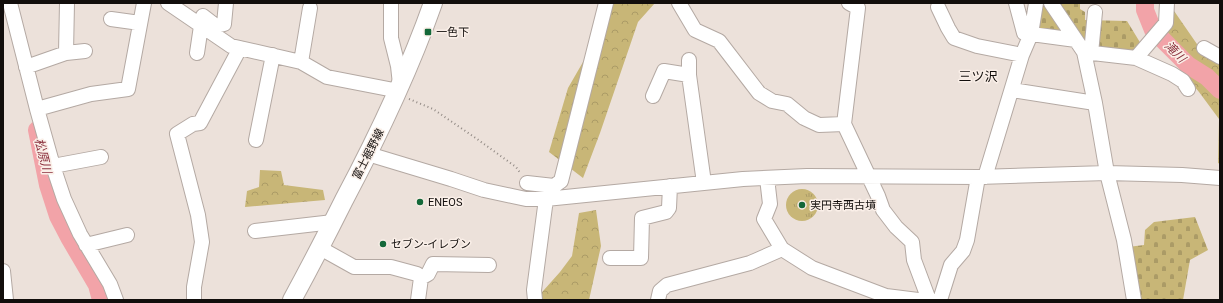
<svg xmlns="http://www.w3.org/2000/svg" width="1223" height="303" font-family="Roboto,'Noto Sans JP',sans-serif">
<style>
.grass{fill:url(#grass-tufts)}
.forest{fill:url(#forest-crowns)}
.cemetery{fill:url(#cemetery-stones)}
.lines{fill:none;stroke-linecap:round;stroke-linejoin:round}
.river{stroke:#f2a3a8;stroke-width:18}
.minor-casing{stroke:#b4a9a3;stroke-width:16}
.major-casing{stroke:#b4a9a3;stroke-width:20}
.path{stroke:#928a85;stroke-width:2;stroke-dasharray:1 3;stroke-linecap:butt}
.minor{stroke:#fff;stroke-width:14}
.major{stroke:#fff;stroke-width:18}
.poi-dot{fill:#146839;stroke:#faefe8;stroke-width:1.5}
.labels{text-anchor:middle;stroke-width:3;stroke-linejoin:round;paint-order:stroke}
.poi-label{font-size:11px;fill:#120e0c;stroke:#faefe8;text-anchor:start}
.street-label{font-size:11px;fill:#120e0c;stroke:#faefe8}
.water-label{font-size:12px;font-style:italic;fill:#8a2f3c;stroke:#faefe8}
.quarter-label{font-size:13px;fill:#120e0c;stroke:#faefe8}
</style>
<defs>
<pattern id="grass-tufts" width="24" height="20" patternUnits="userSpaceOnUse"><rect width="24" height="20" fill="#c8b677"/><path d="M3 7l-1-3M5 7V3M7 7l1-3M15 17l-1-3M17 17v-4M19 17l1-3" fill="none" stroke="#ab9b66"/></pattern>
<pattern id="forest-crowns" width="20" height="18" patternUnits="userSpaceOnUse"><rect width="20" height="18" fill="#c8b677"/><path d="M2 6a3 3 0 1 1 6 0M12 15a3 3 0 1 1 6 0" fill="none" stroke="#ab9b66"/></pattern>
<pattern id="cemetery-stones" width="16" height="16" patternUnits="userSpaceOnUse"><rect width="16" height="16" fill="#c8b677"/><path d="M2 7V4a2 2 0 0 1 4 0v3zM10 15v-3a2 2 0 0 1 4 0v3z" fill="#ab9b66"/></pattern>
</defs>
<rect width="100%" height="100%" fill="#ece1da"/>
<!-- grass -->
<path class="grass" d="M786 205a16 16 0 1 1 32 0a16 16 0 1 1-32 0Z"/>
<!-- forest -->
<path class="forest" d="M 609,3 L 655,3 L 638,22 L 600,133 L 583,178 L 549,152 L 568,88 L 598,36 Z
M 1172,8 L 1199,47 L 1220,62 L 1220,164 L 1218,163 L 1219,119 L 1199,92 L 1158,43 Z
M 260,170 L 281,171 L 284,185 L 323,190 L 325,200 L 245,207 L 247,191 L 259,187 Z
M 596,210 L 601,246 L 589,300 L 535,300 L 560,272 L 572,256 L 579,213 Z"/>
<!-- cemetery -->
<path class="cemetery" d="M 1042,3 L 1080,3 L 1080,9 L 1085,12 L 1085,20 L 1127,21 L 1141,44 L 1136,55 L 1034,32 Z
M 1195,217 L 1208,250 L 1190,260 L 1183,300 L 1138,300 L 1128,247 L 1144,245 L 1145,230 L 1154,222 Z"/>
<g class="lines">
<!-- river -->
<path class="river" d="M 1145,3 L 1145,10 L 1153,30 L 1188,65 L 1207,77 L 1220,90
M 37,130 L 48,185 L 58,216 L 70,239 L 97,285 L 101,300"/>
<!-- minor casing -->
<g class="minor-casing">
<path id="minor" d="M 10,3 L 37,109 L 53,166 L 64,199 L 80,234 L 110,284 L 116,300
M 168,3 L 231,46 L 301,62 L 327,77 L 399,91
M 391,3 L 391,38 L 398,66 L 400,84
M 679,3 L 695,30 L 719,41 L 759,93 L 772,101 L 787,104 L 804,118 L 819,125 L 844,124
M 849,3 L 858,8 L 844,124 L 878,196 L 883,210 L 896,227 L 912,242 L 914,260 L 929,300
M 1016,3 L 1024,33 L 1076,40
M 1051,3 L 1084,52 L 1095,103 L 1107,173 L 1124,240 L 1134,300
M 938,7 L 948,28 L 954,38 L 977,46 L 1022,55
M 203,16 L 216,26 L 224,24 L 226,3
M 111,19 L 140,23
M 1204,48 L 1220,57
M 1084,52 L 1136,58 L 1166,23 L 1167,3
M 66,53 L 85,51
M 197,53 L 201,26
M 1091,53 L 1095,12
M 1136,58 L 1172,74 L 1183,81 L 1188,89
M 301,62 L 310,8
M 26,67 L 66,53 L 67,3
M 689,75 L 689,60
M 1012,90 L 1095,103
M 653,96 L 664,71 L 689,75 L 704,183
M 37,109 L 91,94 L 128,89 L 144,3
M 256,140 L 273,55
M 368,154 L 451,179 L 484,190 L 526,199 L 546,199 L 743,179 L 807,176 L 978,177 L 1107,173 L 1182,175 L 1220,178
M 53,166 L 101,157
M 985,177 L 1022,55 L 1031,34 L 1036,3
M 767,178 L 770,204 L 764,219 L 782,249 L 812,268 L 886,296 L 918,300
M 527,183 L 554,186 L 561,181 L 606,3
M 255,231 L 333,222
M 86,245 L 127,235
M 320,248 L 354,267 L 391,267 L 417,274 L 421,278
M 610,258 L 641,258 L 642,218 L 666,212 L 669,208 L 670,186
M 3,271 L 6,300
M 194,300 L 194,287 L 202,242 L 198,215 L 177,134 L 193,124 L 200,123 L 240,48
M 418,300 L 421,278 L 428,274 L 433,264 L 489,265
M 535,300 L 534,290 L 546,199 L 550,192
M 658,300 L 660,291 L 667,285 L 750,263 L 782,249
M 940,300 L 951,265 L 963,251 L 967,240 L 978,177"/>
</g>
<!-- major casing -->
<g class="major-casing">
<path id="major" d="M 292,300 C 310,267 327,234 344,200 C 378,136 409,71 433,3"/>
</g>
<!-- path -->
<path class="path" d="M 409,99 L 433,109 L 477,139 L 516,167 L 521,174"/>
<!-- minor -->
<use href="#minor" class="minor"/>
<!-- major -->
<use href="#major" class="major"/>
</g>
<!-- markers -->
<g class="poi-dot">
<rect x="424" y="28" width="8" height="8" rx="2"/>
<circle cx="420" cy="202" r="4"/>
<circle cx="802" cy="205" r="4"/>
<circle cx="383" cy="244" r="4"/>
</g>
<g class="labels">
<!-- poi labels -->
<g class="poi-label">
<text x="436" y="36">一色下</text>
<text x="428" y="206">ENEOS</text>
<text x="810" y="209">実円寺西古墳</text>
<text x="391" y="248">セブン-イレブン</text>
</g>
<!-- street labels -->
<g class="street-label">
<text transform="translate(368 154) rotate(-63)" y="4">富士裾野線</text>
</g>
<!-- water labels -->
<g class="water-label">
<text transform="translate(1175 52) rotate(45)" y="4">滝川</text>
<text transform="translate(43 156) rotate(76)" y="4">松原川</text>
</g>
<!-- quarter labels -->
<g class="quarter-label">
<text x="978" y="81">三ツ沢</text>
</g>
</g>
<!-- border -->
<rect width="1223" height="303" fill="none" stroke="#120e0c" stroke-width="8"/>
</svg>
